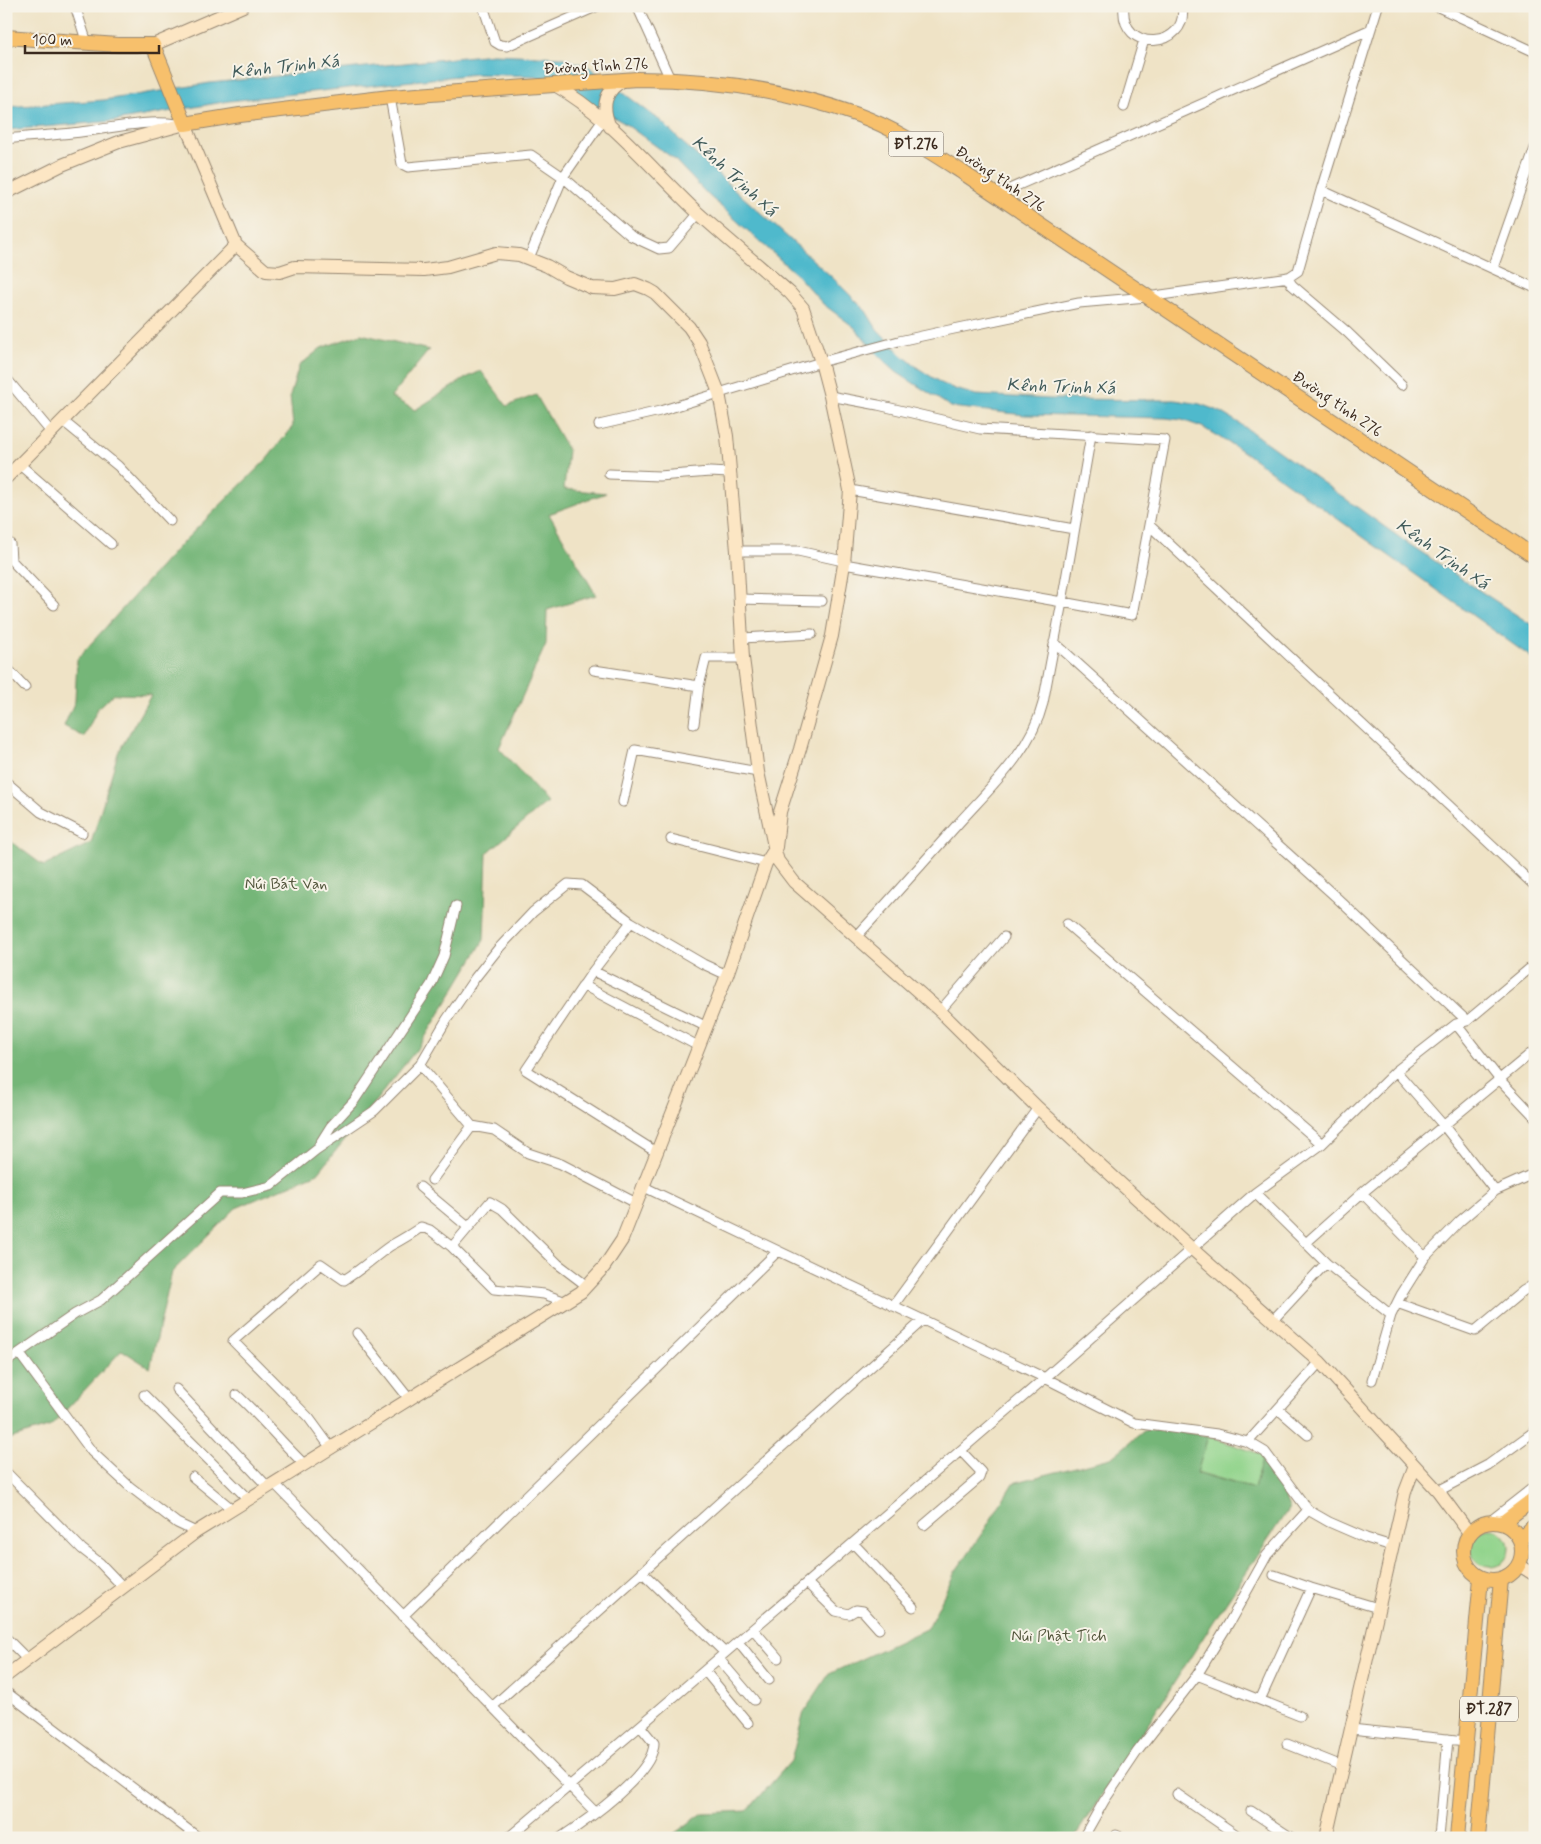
<svg xmlns="http://www.w3.org/2000/svg" width="1541" height="1844" font-family="Mynerve,sans-serif">
<style>
.green{fill:#92d48c;stroke:#667f55}
.forest{fill:#75b678;stroke:#58704b}
.water{fill:#4fb9cc;stroke:#457275}
.lines{fill:none;stroke-linecap:round;stroke-linejoin:round}
.street-casing{stroke:#958672;stroke-width:11}
.secondary-casing{stroke:#958672;stroke-width:14}
.primary-casing{stroke:#958672;stroke-width:16}
.street{stroke:#fff;stroke-width:9}
.secondary{stroke:#fce6c4;stroke-width:12}
.primary{stroke:#f7c06c;stroke-width:14}
.labels{text-anchor:middle;stroke-width:4;stroke-linejoin:round;paint-order:stroke}
.shield{fill:#f7f3e8;stroke:#73665b;stroke-width:1}
.shield-label{font-size:15px;font-weight:bold;fill:#3b2a1e}
.street-label{font-size:16px;fill:#3b2a1e;stroke:#f7f3e8}
.park-label{font-size:16px;fill:#51543a;stroke:#f7f3e8}
.water-label{font-size:18px;font-style:italic;fill:#425c5b;stroke:#f7f3e8}
</style>
<rect width="100%" height="100%" fill="#f7f3e8"/>
<filter id="ink" filterUnits="userSpaceOnUse"><feTurbulence type="fractalNoise" baseFrequency=".02" numOctaves="2"/><feDisplacementMap in="SourceGraphic" scale="10" xChannelSelector="R" yChannelSelector="G"/><feConvolveMatrix kernelMatrix="1 2 1 2 8 2 1 2 1" color-interpolation-filters="sRGB"/></filter>
<filter id="wash" filterUnits="userSpaceOnUse"><feTurbulence type="fractalNoise" baseFrequency=".0096" numOctaves="4" result="noise"/><feDisplacementMap in="SourceGraphic" scale="20" xChannelSelector="R" yChannelSelector="G"/><feGaussianBlur stdDeviation="1.12" result="paint"/><feColorMatrix in="noise" values="0 0 0 0 0 0 0 0 0 0 0 0 0 0 0 0 0 1.4 0 .05"/><feComposite in="paint" operator="in"/></filter>
<g filter="url(#wash)">
<rect width="100%" height="100%" fill="#efe3c6"/>
<!-- green -->
<path class="green" d="M 1208,1436 L 1263,1455 L 1254,1489 L 1197,1472 Z
M1471 1548a19 19 0 1 1 38 0a19 19 0 1 1-38 0Z"/>
<!-- forest -->
<path class="forest" d="M 361,334 L 429,350 L 391,397 L 415,410 L 466,378 L 481,371 L 507,406 L 536,395 L 568,450 L 564,489 L 606,493 L 549,514 L 596,595 L 547,610 L 546,644 L 499,748 L 547,802 L 487,853 L 484,940 L 421,1044 L 318,1173 L 236,1208 L 172,1272 L 150,1368 L 122,1350 L 51,1426 L 6,1440 L 6,838 L 44,866 L 91,843 L 118,753 L 151,695 L 114,694 L 98,708 L 84,737 L 64,726 L 75,701 L 77,659 L 179,546 L 267,459 L 293,426 L 290,396 L 299,366 L 321,348 Z
M 1145,1430 L 1174,1431 L 1208,1436 L 1197,1473 L 1254,1489 L 1263,1455 L 1276,1474 L 1289,1508 L 1223,1607 L 1074,1838 L 668,1838 L 703,1813 L 747,1811 L 791,1761 L 804,1712 L 829,1674 L 928,1628 L 955,1572 L 985,1529 L 1013,1483 L 1111,1458 Z"/>
<!-- water -->
<path class="water" d="M 493,54 L 561,57 L 589,67 L 662,122 L 683,143 L 834,279 L 866,311 L 877,329 L 902,355 L 918,368 L 941,383 L 955,389 L 976,395 L 1050,399 L 1175,400 L 1200,404 L 1221,412 L 1239,423 L 1406,542 L 1535,627 L 1535,660 L 1244,452 L 1202,427 L 1182,420 L 1166,418 L 1025,415 L 951,407 L 896,372 L 877,354 L 854,327 L 823,304 L 795,273 L 707,194 L 674,159 L 624,123 L 570,92 L 536,76 L 475,74 L 431,79 L 229,101 L 115,121 L 6,130 L 6,107 L 104,100 L 210,83 Z"/>
</g>
<g filter="url(#ink)">
<g class="lines">
<!-- street casing -->
<g class="street-casing">
<path id="street" d="M 75,6 L 87,43
M 483,6 L 495,42 L 500,45 L 507,46 L 598,6
M 637,6 L 670,79
M 1124,6 C 1119,55 1190,49 1182,6
M 1436,6 L 1535,52
M 390,97 L 402,164 L 408,167 L 531,155 L 563,177 L 631,236 L 659,249 L 669,248 L 699,213
M 1124,107 L 1144,40
M 6,139 C 33,136 61,135 88,131 C 118,127 147,120 177,124
M 1321,190 L 1378,6
M 996,195 L 1371,29
M 529,258 L 563,177 L 603,120
M 1493,268 L 1535,148
M 1287,277 L 1292,285 L 1347,332 L 1402,385
M 6,378 L 51,432
M 830,396 L 878,405 L 980,429 L 1165,440 L 1132,615 L 1062,602 L 1091,435
M 63,421 L 118,466 L 170,521
M 599,425 L 660,411 L 821,362 L 899,341 L 954,329 L 1079,303 L 1147,297 L 1289,277 L 1298,271 L 1321,190 L 1535,288
M 19,464 L 111,544
M 609,474 L 659,476 L 710,472 L 729,473
M 850,490 L 1074,529
M 1149,525 L 1535,886
M 6,540 L 10,544 L 11,560 L 54,605
M 737,551 L 798,551 L 843,561
M 844,564 L 1062,602 L 1043,703 C 1031,752 988,790 956,826 C 923,863 890,900 856,937
M 739,599 L 822,601
M 742,638 L 812,634
M 1054,642 L 1337,898 L 1467,1021
M 6,667 L 25,687
M 594,670 L 699,686
M 694,724 L 699,686 L 706,658 L 743,658
M 6,782 L 41,812 L 82,833
M 623,802 L 635,750 L 758,772
M 671,839 L 766,863
M 631,922 L 593,971 L 526,1070 L 656,1152
M 1067,924 L 1322,1144
M 593,971 L 705,1026
M 583,985 L 698,1046
M 940,1011 L 1004,937
M 1456,1024 L 1500,1080 L 1535,1117
M 420,1065 L 472,1126 L 494,1130 L 528,1153 L 561,1164 L 636,1203
M 1396,1071 L 1444,1126 L 1495,1191
M 319,1145 L 331,1126 L 354,1101 L 431,985 L 444,956 L 456,906
M 432,1180 L 472,1126
M 642,1186 L 1045,1378 L 1134,1423 L 1217,1434 L 1248,1442 L 1265,1452 L 1308,1510 L 1329,1522 L 1366,1538 L 1392,1546
M 420,1187 L 468,1227
M 1255,1193 L 1326,1263 L 1391,1315
M 1362,1193 L 1425,1257
M 1307,1242 L 1362,1193 L 1535,1050
M 452,1247 L 490,1202 L 502,1209 L 558,1264 L 587,1286
M 1397,1303 L 1475,1331 L 1523,1291 L 1535,1284
M 893,1306 L 1038,1108
M 1273,1320 L 1326,1263
M 357,1333 L 410,1400
M 19,1353 L 92,1452 L 129,1486 L 177,1523 L 196,1532
M 6,1362 L 75,1314 L 101,1300 L 220,1193 L 242,1193 L 271,1186 L 316,1150 L 374,1111 L 420,1065 L 447,1019 L 475,978 L 498,949 L 533,912 L 568,884 L 582,885 L 631,922 L 703,964 L 727,975
M 1372,1380 L 1391,1315 L 1401,1295 L 1425,1257 L 1460,1221 L 1495,1191 L 1535,1173
M 176,1389 L 268,1487
M 144,1395 L 248,1499
M 237,1395 C 261,1417 281,1442 304,1464
M 1278,1409 L 1308,1435
M 1248,1442 L 1320,1362
M 331,1448 L 309,1418 L 233,1341 L 321,1264 L 344,1280 C 361,1270 374,1257 390,1246 C 401,1240 410,1235 421,1227 L 430,1230 L 452,1247 L 494,1289 L 544,1294 L 566,1302
M 6,1472 L 82,1549 L 100,1563 L 123,1587
M 193,1477 L 232,1509
M 274,1483 L 596,1813
M 1438,1491 L 1488,1465 L 1535,1431
M 1489,1522 L 1535,1486
M 924,1525 L 979,1478 L 981,1472 L 961,1451
M 853,1543 L 913,1607
M 642,1572 L 725,1653
M 1274,1575 L 1311,1588 L 1378,1608
M 807,1583 L 836,1611 L 849,1614 L 856,1610 L 863,1611 L 879,1629
M 403,1616 L 778,1251
M 753,1629 L 778,1658
M 6,1638 L 28,1660
M 738,1642 L 769,1680
M 719,1659 L 754,1700
M 705,1671 L 748,1723
M 1197,1675 L 1300,1716
M 6,1692 L 199,1838
M 1260,1700 L 1311,1588
M 492,1707 L 923,1320
M 1351,1729 L 1466,1741
M 1287,1744 L 1342,1766
M 1177,1794 L 1241,1838
M 1251,1811 L 1292,1838
M 1116,1835 L 1123,1838
M 508,1838 L 640,1726 L 1045,1378 L 1255,1193 L 1322,1144 L 1396,1071 L 1456,1024 L 1467,1021 L 1535,964
M 560,1838 C 586,1821 654,1774 654,1743 L 640,1726
M 1083,1838 L 1104,1801 L 1137,1752 L 1197,1675 L 1229,1623 L 1267,1555 L 1308,1510
M 1439,1838 L 1448,1739"/>
</g>
<!-- secondary casing -->
<g class="secondary-casing">
<path id="secondary" d="M 153,45 L 243,6
M 610,127 C 601,106 604,90 626,79
M 6,193 L 62,165 L 119,142 L 185,124 L 236,245 L 266,271 L 280,272 L 295,267 L 424,270 L 448,267 L 496,253 L 519,255 L 547,266 L 566,277 L 592,288 L 615,289 L 635,284 L 648,289 L 655,293 L 689,327 L 699,342 L 719,393 L 727,436 L 737,551 L 743,658 L 758,772 L 775,851 L 778,861 L 794,882 L 940,1011 L 1038,1108 L 1191,1248 L 1320,1362 L 1438,1491 L 1470,1534
M 6,478 L 236,245
M 1519,1565 L 1535,1575
M 6,1676 L 196,1532 L 581,1292 L 604,1267 L 622,1240 L 727,975 L 766,863 L 776,847 L 780,812 L 800,749 L 832,636 L 844,564 L 850,490 L 830,396 L 821,362 L 803,308 L 790,293 C 760,266 728,240 698,213 C 651,169 610,116 553,84
M 1326,1838 L 1405,1492 L 1415,1466"/>
</g>
<!-- primary casing -->
<g class="primary-casing">
<path id="primary" d="M 6,37 L 118,45 L 153,45 L 185,124 L 240,115 L 390,97 L 637,79 C 711,79 787,90 858,115 C 894,128 929,151 962,172 L 1535,557
M1464 1551a29 29 0 1 1 58 0a29 29 0 1 1-58 0Z
M 1502,1523 L 1535,1498
M 1520,1539 L 1535,1525
M 1457,1838 L 1481,1578
M 1478,1838 L 1501,1579"/>
</g>
<!-- street -->
<use href="#street" class="street"/>
<!-- secondary -->
<use href="#secondary" class="secondary"/>
<!-- primary -->
<use href="#primary" class="primary"/>
</g>
</g>
<g class="labels">
<!-- shield labels -->
<g class="shield">
<rect x="888.5" y="131.5" width="55" height="25" rx="4"/>
<rect x="1460" y="1696.5" width="58" height="25" rx="4"/>
</g>
<g class="shield-label">
<text x="916" y="149">ĐT.276</text>
<text x="1489" y="1714">ĐT.287</text>
</g>
<!-- street labels -->
<g class="street-label">
<text transform="translate(596 65) rotate(-3)" y="6">Đường tỉnh 276</text>
<text transform="translate(1001 178) rotate(34)" y="6">Đường tỉnh 276</text>
<text transform="translate(1338 403) rotate(34)" y="6">Đường tỉnh 276</text>
</g>
<!-- park labels -->
<g class="park-label">
<text x="286" y="889">Núi Bát Vạn</text>
<text x="1059" y="1641">Núi Phật Tích</text>
</g>
<!-- water labels -->
<g class="water-label">
<text transform="translate(285 66) rotate(-6)" y="6">Kênh Trịnh Xá</text>
<text transform="translate(735 176) rotate(43)" y="6">Kênh Trịnh Xá</text>
<text transform="translate(1061 386) rotate(2)" y="6">Kênh Trịnh Xá</text>
<text transform="translate(1443 554) rotate(35)" y="6">Kênh Trịnh Xá</text>
</g>
</g>
<!-- margin -->
<rect width="1541" height="1844" fill="none" stroke="#f7f3e8" stroke-width="25"/>
<!-- scale -->
<path d="M25 45v8h134v-8" fill="none" stroke="#3b2a1e" stroke-width="2.5"/>
<text x="32" y="45" font-size="15" fill="#3b2a1e" stroke="#f7f3e8" stroke-width="4" paint-order="stroke">100 m</text>
</svg>
